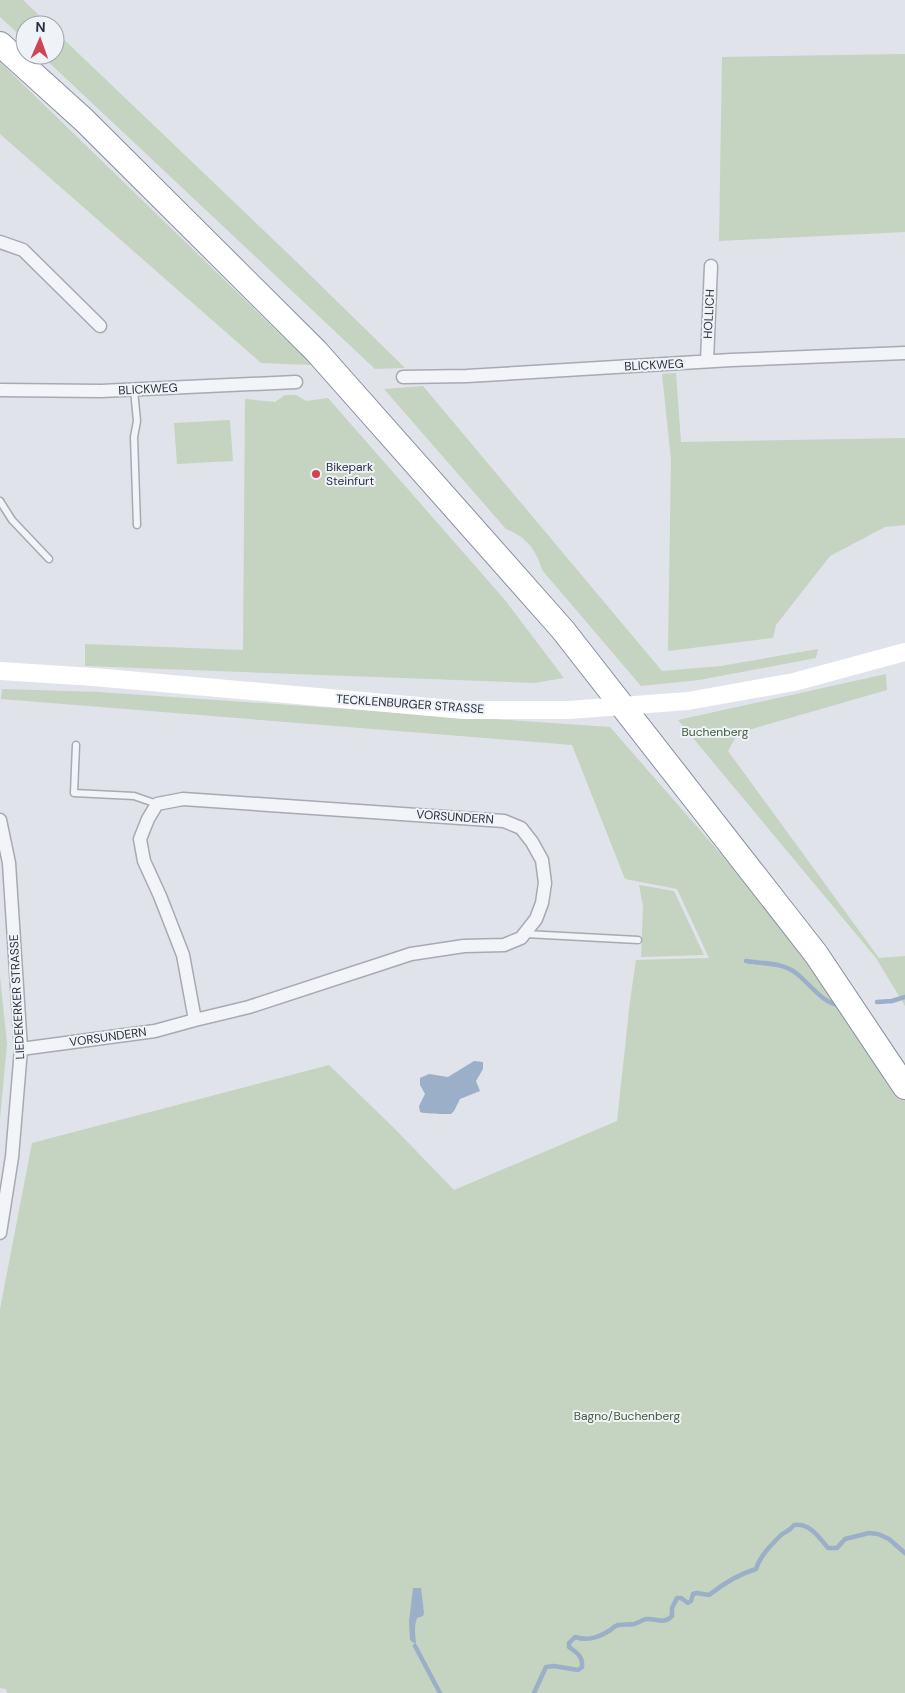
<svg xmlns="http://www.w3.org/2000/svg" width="905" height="1693" font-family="'DM Sans',sans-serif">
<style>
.green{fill:#c5d3c1}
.water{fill:#9bafc9}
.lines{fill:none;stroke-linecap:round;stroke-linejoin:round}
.stream{stroke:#9bafc9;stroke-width:4.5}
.lane-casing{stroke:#a5aab3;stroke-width:9}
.street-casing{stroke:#a5aab3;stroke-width:15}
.highway-casing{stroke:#878fa0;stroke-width:26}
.lane{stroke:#f3f4f7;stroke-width:6}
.street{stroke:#f3f4f7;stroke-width:12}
.secondary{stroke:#fff;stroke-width:18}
.highway{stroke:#fff;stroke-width:24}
.secondary-bridge{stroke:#fff;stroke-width:18}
.poi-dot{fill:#ce4552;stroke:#eff2f6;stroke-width:2}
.labels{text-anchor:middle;stroke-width:4;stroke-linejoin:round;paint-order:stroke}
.street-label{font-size:12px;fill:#293040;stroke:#eff2f6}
.poi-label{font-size:12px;fill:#293040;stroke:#eff2f6;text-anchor:start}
.park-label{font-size:12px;fill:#3b5c36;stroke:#eff2f6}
</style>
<rect width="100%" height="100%" fill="#e0e3e9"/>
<!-- green -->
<path class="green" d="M 0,0 L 23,0 L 49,25 L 25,25 L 25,40 L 0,17 Z
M 55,31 L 303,268 L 405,368 L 375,369 L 41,55 L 55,55 Z
M 905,54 L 905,232 L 719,241 L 722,57 Z
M 0,62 L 312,365 L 261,363 L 0,134 Z
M 676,373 L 681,442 L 905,438 L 905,525 L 885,527 L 830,556 L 776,625 L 773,638 L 668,651 L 671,460 L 662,374 Z
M 423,386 L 662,671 L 721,666 L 818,649 L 816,658 L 699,680 L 641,686 L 542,570 C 536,549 526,537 506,529 L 384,389 Z
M 285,395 L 296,395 L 306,401 L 328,398 L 505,600 L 564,678 L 534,683 L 85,666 L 85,644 L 243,650 L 245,399 L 275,402 Z
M 230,420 L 233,461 L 177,464 L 174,423 Z
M 886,674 L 887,690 L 738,733 L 728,751 L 879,958 L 905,956 L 905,1006 L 876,958 L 678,720 Z
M 2,689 L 99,692 L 610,727 L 768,908 L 905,1097 L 905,1693 L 7,1693 L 6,1689 L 0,1688 L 0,1309 L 32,1143 L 329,1065 L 394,1128 L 454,1190 L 617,1121 L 630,1001 L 636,960 L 709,958 L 677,889 L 625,879 L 572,745 L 1,699 Z
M 639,885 L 674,891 L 704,955 L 641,957 L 643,907 Z
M 0,976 L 7,1044 L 0,1119 Z"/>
<!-- water -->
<path class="water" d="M 474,1061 L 483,1062 L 483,1069 L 476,1081 L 480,1091 L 460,1099 L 454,1111 L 451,1114 C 445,1114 425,1114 420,1112 L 419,1106 L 425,1094 L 420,1085 L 420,1078 L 429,1074 L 448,1077 Z
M 413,1588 L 421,1588 L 424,1613 L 423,1616 L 417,1618 C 414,1626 415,1634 416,1643 L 415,1644 L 410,1640 L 409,1622 Z"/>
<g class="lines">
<!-- stream -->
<path class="stream" d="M 746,961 C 763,964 782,962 796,973 C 808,982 824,1005 840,1005
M 877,1002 L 892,1001 L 905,997
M 415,1646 L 440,1693
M 534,1693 L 546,1667 L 554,1666 L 578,1670 L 582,1667 C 583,1656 577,1653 569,1647 L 569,1643 L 575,1637 C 587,1641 597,1638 609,1631 C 612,1629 614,1626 618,1625 C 623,1624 629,1625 634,1624 C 638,1623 642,1620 646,1619 C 655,1618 664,1625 672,1616 L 672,1608 L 677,1598 L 681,1598 L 688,1603 L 691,1601 L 693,1594 L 697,1593 L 709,1595 C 723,1584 739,1574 756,1569 C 760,1556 771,1545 781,1535 C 786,1531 789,1532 794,1525 C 810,1523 819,1537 828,1548 L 837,1548 L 845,1539 L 869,1533 L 878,1534 L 889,1539 L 905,1553"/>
<!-- lane casing -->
<g class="lane-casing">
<path id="lane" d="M 134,390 L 137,421 L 134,437 L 137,525
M 0,501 L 12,520 L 49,559
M 76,745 L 74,793 L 134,796 L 157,804
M 526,934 L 638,940"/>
</g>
<!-- street casing -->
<g class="street-casing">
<path id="street" d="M 0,242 L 23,250 L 100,326
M 707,361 L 711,266
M 403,377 L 467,376 L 731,360 L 905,353
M 0,390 L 101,391 L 296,382
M 0,820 L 9,863 L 21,1049 L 12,1157 L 0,1233
M 21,1049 L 155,1031 L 195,1020 L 183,955 L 160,896 L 144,861 L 140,839 L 148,819 L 157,804 L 183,799 L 504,821 L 521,828 L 532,842 L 542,860 L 545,883 L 542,903 L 536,919 L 521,938 L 504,945 L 464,946 L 411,954 L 249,1007 L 195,1020"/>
</g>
<!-- highway casing -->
<g class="highway-casing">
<path id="highway" d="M 0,44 L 84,120 L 316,351 L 563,630 L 816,954 L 905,1087"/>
</g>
<!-- lane -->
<use href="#lane" class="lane"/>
<!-- street -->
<use href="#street" class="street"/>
<!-- secondary -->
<path class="secondary" d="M 0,671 L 94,677 L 464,710 L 569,710
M 688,701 L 794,682 L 905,652"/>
<!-- highway -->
<use href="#highway" class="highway"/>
<!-- secondary-bridge -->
<path class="secondary-bridge" d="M 569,710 L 688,701"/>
</g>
<!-- markers -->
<circle class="poi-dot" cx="316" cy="474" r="5"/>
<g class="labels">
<!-- street labels -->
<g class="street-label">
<text transform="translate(709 314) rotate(-87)" y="4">HOLLICH</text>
<text transform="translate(654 365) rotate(-3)" y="4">BLICKWEG</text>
<text transform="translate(148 389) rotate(-3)" y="4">BLICKWEG</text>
<text transform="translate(410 704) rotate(4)" y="4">TECKLENBURGER STRASSE</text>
<text transform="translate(455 817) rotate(4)" y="4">VORSUNDERN</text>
<text transform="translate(17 997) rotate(-93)" y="4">LIEDEKERKER STRASSE</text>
<text transform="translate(108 1037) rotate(-8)" y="4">VORSUNDERN</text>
</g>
<!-- poi labels -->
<g class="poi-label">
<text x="326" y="471">Bikepark<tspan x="326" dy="14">Steinfurt</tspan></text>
</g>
<!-- park labels -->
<g class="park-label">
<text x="715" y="736">Buchenberg</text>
<text x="627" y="1420">Bagno/Buchenberg</text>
</g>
</g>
<!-- north arrow -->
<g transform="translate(40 40) rotate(2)"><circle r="24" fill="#eff2f6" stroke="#a0a4ad"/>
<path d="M0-4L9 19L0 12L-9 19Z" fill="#ce4552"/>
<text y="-8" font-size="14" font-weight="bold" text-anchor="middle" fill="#293040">N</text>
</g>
</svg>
